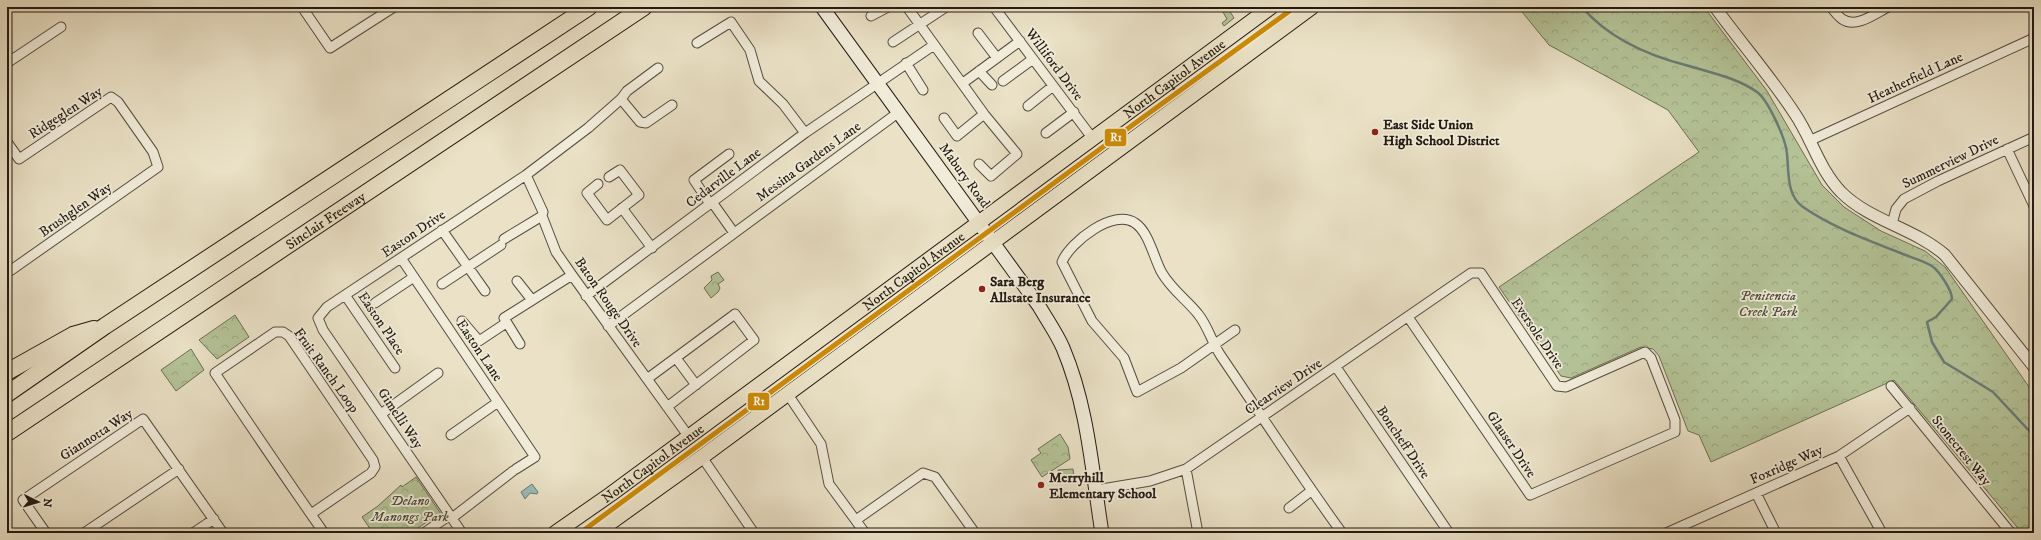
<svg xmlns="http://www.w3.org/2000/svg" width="2041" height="540" font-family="'IM FELL DW Pica',serif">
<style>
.grass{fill:#b4c397;stroke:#6c6e55}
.park{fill:url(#park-crowns);stroke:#6c6e55}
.water{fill:#98bcb9;stroke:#697b77}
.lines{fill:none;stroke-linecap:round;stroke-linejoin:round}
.stream{stroke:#697b77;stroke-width:2.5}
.minor-casing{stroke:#554c40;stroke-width:11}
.tertiary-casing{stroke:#554c40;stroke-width:13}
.secondary-casing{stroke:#231a13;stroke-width:15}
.primary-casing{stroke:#231a13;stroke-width:16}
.motorway-casing{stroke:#231a13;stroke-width:18}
.minor{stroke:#f1ecda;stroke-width:9}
.tertiary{stroke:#f1ecda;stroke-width:11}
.secondary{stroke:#f1ecda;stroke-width:13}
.primary{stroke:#eae1c6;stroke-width:14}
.motorway{stroke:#eae1c6;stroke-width:16}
.rail-1-casing{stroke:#f1ecda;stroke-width:8}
.rail-1{stroke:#cd8a04;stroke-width:5}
.poi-dot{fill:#8f2418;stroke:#f1ecda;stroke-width:1.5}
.labels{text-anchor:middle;stroke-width:3.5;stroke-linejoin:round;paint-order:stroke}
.street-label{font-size:14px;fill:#231a13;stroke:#f1ecda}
.poi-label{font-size:14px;font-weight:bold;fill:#231a13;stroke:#f1ecda;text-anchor:start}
.park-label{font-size:14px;font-style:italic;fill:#4e4d3b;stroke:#f1ecda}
.line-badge{stroke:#f1ecda;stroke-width:1.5}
.badge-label{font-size:11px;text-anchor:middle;font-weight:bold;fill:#fff}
</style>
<defs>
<pattern id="park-crowns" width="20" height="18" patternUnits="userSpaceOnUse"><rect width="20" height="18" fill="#b4c397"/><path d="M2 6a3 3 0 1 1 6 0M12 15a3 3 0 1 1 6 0" fill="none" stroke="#9aa781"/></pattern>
</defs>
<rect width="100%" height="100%" fill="#eae1c6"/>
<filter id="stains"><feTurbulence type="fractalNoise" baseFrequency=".005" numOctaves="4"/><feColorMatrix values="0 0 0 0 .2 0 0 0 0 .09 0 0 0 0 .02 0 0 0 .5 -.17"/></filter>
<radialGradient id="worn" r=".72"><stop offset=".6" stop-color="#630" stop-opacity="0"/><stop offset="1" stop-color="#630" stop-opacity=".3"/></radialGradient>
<!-- grass -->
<path class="grass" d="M 1220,7 L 1227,7 L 1234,18 L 1224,26 L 1222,23 L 1227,19 Z
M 1073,469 L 1074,479 L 1059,481 L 1058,470 Z"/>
<!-- park -->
<path class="park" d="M 1518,7 L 1704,7 L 1767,91 L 1822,185 L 1844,207 L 1881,231 L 1925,251 L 1945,267 L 2034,394 L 2034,533 L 2022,533 L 1894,380 L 1711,462 L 1699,435 L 1688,431 L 1659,356 L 1653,349 L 1641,347 L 1571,378 L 1561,376 L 1499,287 L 1699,152 L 1668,110 L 1549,45 Z
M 718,272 L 724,280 L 718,284 L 720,288 L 718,292 L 711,298 L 704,288 L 712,280 L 711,276 Z
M 235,315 L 249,337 L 217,359 L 199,340 Z
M 191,349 L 204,370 L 176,391 L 161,370 Z
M 1060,434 L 1068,447 L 1070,459 L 1042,477 L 1031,460 L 1041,453 L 1038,449 Z
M 416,477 L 443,517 L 437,521 L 431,519 L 411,533 L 373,533 L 362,517 L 378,506 L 401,485 L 402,487 Z"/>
<!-- water -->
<path class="water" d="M 532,484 L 538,492 L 537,494 L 530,493 L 525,499 L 521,492 Z"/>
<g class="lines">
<!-- stream -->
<path class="stream" d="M 1582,7 C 1609,39 1649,56 1689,66 C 1712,73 1737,78 1757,92 C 1768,100 1786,139 1787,154 C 1789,171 1786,195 1803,207 C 1832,227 1865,239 1898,252 C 1909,257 1922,260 1932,266 C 1939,271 1952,290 1952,299 L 1936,317 L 1927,322 L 1932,342 L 1944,362 L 1993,392 L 2034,436"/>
<!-- minor casing -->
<g class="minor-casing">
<path id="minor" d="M 302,7 L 330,48 L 394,7
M 907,7 L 984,114 L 1017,154 L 991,176 L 979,164
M 994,7 L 1093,139
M 1831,7 C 1834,11 1838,16 1842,19 C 1856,29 1876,13 1888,7
M 871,16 L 888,7
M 978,33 L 997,58
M 893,42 L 946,7
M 697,43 L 731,22 L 750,50 L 759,81 L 783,104 L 805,133
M 7,63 L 61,27
M 906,63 L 923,90
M 979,71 L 992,85
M 1003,81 L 1033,59
M 963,83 L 1020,41
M 621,99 L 627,91 L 658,68
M 1028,106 L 1053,86
M 944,118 L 957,136 L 984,114
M 1046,133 L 1074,112
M 1809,141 L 2034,38
M 7,142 L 19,159 L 111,97 L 118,102 L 153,152 L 158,167 L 7,273
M 2007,149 L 2034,206
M 526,175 L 543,212 L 542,216 L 556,252 L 572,275 L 689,437
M 598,184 L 587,193 L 607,220 L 639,195 L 620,170 L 609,177
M 712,202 L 734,233
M 710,204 L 694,180 L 729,154
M 622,208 L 652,248
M 1892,224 L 1896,209 L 1904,199 L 1938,181 L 2034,137
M 442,230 L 485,291
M 504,239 L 542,216
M 401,258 L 535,457 L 516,469
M 517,281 L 532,300
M 442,284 L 501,245
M 345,295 L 395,368
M 586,296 L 805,133 L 934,45
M 375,303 L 414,277
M 462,321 L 479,341 L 506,323
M 608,326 L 899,112
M 1235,330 L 1181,368 L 1137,392 L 1124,358 L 1092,321 L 1062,262 C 1070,242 1114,208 1135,223 C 1149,232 1154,259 1162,273 C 1172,290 1187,300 1198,314 C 1208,326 1212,343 1221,356 C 1261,415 1300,475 1342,533
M 520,344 L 504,318 L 572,275
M 676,358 L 696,385
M 1336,367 L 1449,533
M 647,379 L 735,314 L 754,340 L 667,407
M 1891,386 L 2011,533
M 787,393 L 821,444 L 829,484 L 865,533
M 381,414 L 438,373
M 451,435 L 498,402
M 1839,456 L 1882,533
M 702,457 L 754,533
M 1186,469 L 1198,533
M 1096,490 L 1150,481 L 1186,469 L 1471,273 L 1481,273 L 1557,386 L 1566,387 L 1645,352 L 1651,358 L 1675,420 L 1675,432 L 1530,495 L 1408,317
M 1756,493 L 1776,533
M 1289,508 L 1311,491
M 311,514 L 371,473 L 375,467 L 373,460 L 289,336 L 283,332 L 275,332 L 215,373 C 251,427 287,480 324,533
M 452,518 L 513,471
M 856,520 L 923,473 L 935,477 L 975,533
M 46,533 L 23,500 L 143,419 L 223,533
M 84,533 L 179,469
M 193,533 L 214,519
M 424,533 L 450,515
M 462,533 L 323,330 L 318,318 L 327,307 L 345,295 L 526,175 L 588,128 L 621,99 L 640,122 L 646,123 L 672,105
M 1666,533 L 1839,456 L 1910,408"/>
</g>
<!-- tertiary casing -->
<g class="tertiary-casing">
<path id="tertiary" d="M 1715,7 C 1741,43 1771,77 1795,114 C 1812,139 1819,169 1841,192 C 1870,221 1914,228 1945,255 L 2034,367"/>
</g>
<!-- secondary casing -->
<g class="secondary-casing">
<path id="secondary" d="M 822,7 L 1039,306 C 1047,320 1057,334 1063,348 C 1088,407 1092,471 1102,533"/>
</g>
<!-- primary casing -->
<g class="primary-casing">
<g id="primary">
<path id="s1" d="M 555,533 L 611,494 L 1271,7"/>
<path d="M 596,533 L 702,457 L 1312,7"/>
</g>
</g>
<!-- motorway casing -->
<g class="motorway-casing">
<g id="motorway">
<path d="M 7,372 L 73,335 L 94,329"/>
<path d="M 7,394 L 105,326 L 589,7"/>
<path id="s2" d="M 7,433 L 644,7"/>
</g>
</g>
<!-- minor -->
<use href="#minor" class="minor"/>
<!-- tertiary -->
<use href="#tertiary" class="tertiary"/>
<!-- secondary -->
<use href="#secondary" class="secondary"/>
<!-- primary -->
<use href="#primary" class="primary"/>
<!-- motorway -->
<use href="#motorway" class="motorway"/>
<!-- rail-1 casing -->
<g class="rail-1-casing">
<path id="rail-1" d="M 580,533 L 1134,124 L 1295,7"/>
</g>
<!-- rail-1 -->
<use href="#rail-1" class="rail-1"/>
</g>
<!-- markers -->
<g class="poi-dot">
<circle cx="1375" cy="132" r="4"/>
<circle cx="982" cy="289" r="4"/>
<circle cx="1041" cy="485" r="4"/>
</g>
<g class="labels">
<!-- street labels -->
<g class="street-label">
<text transform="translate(1055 64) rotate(53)" y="5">Williford Drive</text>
<text transform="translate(1915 77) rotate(-25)" y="5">Heatherfield Lane</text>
<text dy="5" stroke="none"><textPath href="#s1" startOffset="768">North Capitol Avenue</textPath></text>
<text transform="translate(65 112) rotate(-33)" y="5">Ridgeglen Way</text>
<text transform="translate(808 161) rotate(-36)" y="5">Messina Gardens Lane</text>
<text transform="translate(1950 161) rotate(-26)" y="5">Summerview Drive</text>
<text transform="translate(965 175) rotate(54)" y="5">Mabury Road</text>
<text transform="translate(723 177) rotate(-37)" y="5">Cedarville Lane</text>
<text transform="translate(75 209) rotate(-35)" y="5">Brushglen Way</text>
<text dy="5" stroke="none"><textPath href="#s2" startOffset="383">Sinclair Freeway</textPath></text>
<text transform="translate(413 233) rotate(-34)" y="5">Easton Drive</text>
<text dy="5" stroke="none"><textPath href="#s1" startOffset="444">North Capitol Avenue</textPath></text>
<text transform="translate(609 302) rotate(55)" y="5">Baton Rouge Drive</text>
<text transform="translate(382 323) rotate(56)" y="5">Easton Place</text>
<text transform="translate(1538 333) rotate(56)" y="5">Eversole Drive</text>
<text transform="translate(480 350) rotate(56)" y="5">Easton Lane</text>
<text transform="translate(327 370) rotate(54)" y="5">Fruit Ranch Loop</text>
<text transform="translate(1283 386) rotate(-34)" y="5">Clearview Drive</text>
<text transform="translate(401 418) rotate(56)" y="5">Gimelli Way</text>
<text transform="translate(96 434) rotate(-33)" y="5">Giannotta Way</text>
<text transform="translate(1404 442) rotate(56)" y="5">Boncheff Drive</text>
<text transform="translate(1512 444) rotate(56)" y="5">Glauser Drive</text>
<text transform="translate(1962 450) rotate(51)" y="5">Stonecrest Way</text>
<text dy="5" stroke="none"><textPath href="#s1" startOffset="120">North Capitol Avenue</textPath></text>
<text transform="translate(1786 464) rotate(-24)" y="5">Foxridge Way</text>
</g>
<!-- poi labels -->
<g class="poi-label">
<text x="1383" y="129">East Side Union<tspan x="1383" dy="16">High School District</tspan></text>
<text x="990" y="286">Sara Berg<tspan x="990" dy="16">Allstate Insurance</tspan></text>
<text x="1049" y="482">Merryhill<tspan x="1049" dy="16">Elementary School</tspan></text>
</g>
<!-- park labels -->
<g class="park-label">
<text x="1768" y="300">Penitencia<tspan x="1768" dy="16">Creek Park</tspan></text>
<text x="410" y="505">Delano<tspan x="410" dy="16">Manongs Park</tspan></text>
</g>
</g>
<g class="line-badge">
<rect x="1104" y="128" width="23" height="19" rx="4" fill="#cd8a04"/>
<rect x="747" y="392" width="23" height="19" rx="4" fill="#cd8a04"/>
</g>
<g class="badge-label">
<text x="1116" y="141">R1</text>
<text x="759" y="405">R1</text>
</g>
<!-- margin -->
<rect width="2041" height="540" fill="none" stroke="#eae1c6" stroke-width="24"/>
<rect x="8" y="8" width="2025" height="524" fill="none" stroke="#231a13" stroke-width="2"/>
<rect x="12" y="12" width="2017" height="516" fill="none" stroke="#231a13"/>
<!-- north arrow -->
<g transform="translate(38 502) rotate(95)" stroke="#f1ecda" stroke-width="3" paint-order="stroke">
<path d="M0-3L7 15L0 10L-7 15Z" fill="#231a13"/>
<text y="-6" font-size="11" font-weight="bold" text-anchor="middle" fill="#231a13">N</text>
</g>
<rect width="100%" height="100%" filter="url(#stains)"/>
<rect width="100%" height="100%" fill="url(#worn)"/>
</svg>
